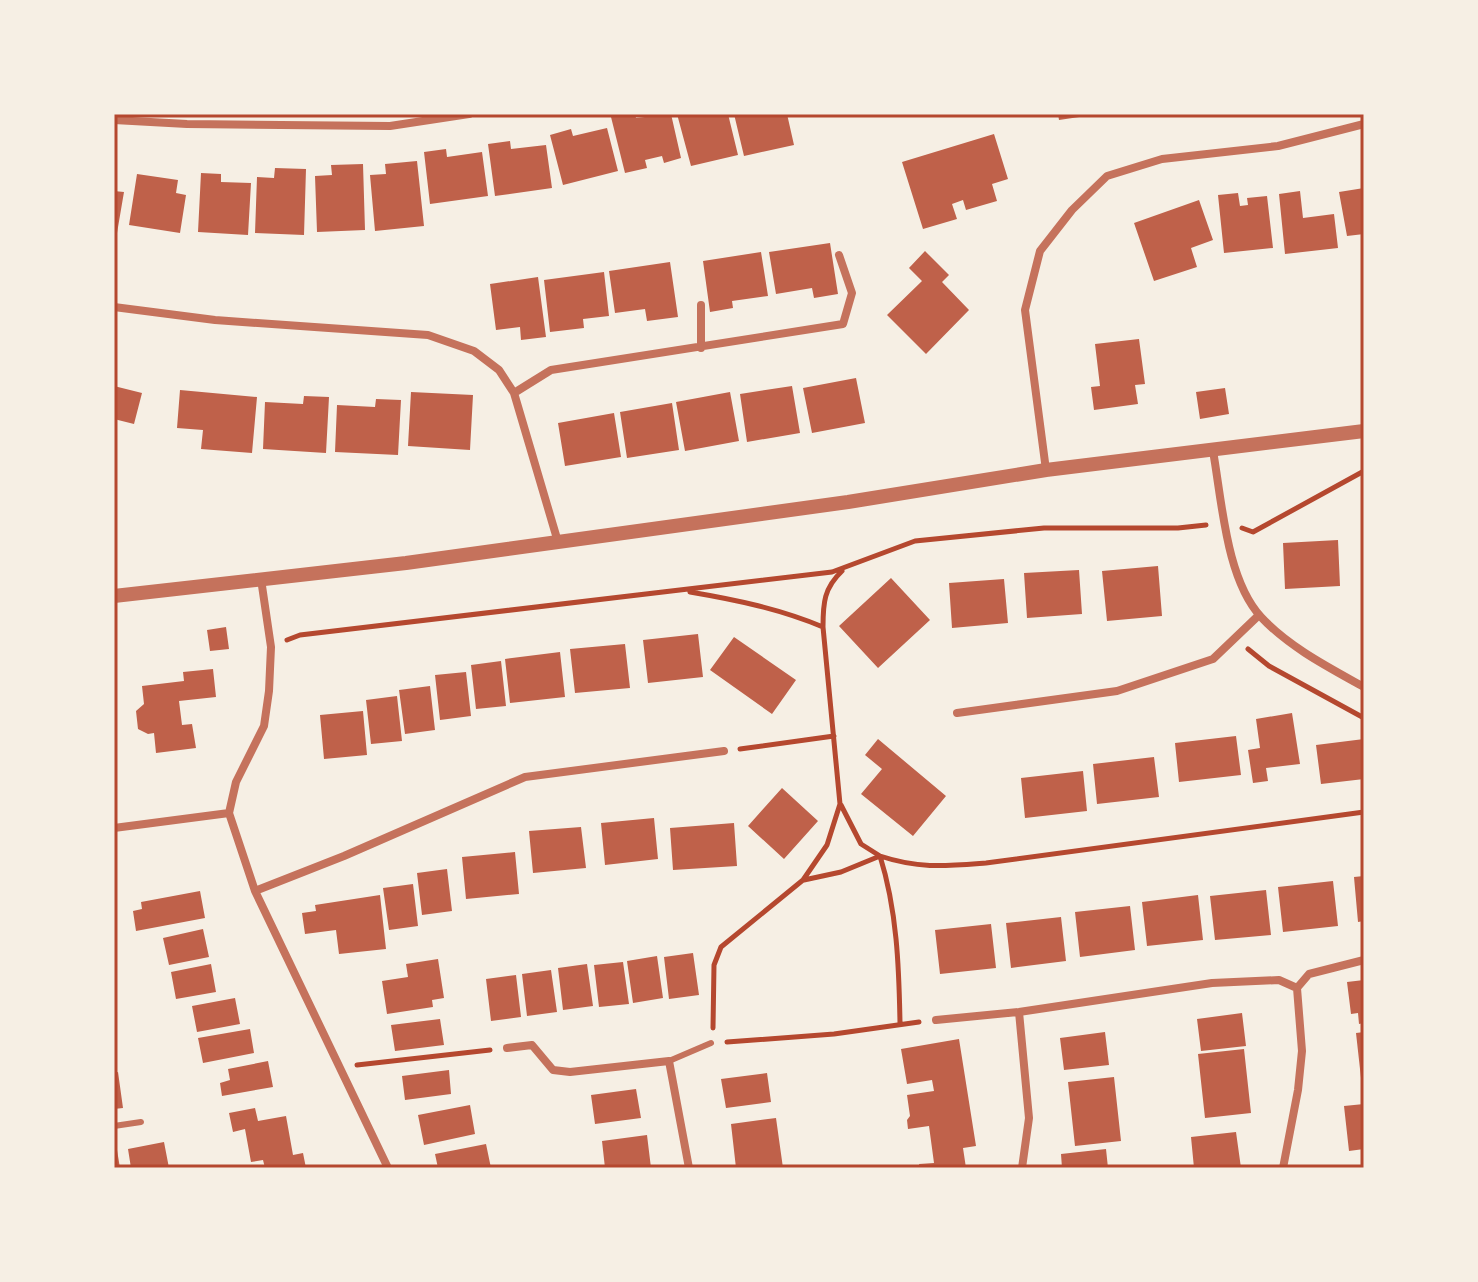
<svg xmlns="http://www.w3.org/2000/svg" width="1478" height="1282" font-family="'Roboto Condensed',sans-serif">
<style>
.building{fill:#bf614a}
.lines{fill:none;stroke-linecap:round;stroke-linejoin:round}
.path{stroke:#b5482f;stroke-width:5}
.service{stroke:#c5725c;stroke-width:6}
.minor{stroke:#c5725c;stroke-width:8}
.tertiary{stroke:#c5725c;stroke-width:14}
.neatline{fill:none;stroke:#b5482f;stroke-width:3}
</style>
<rect width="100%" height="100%" fill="#f6efe4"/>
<!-- building -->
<path class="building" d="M 621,114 L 635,114 L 636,118 L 671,114 L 681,158 L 664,163 L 662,156 L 645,160 L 647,168 L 625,173 L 611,117 Z
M 677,114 L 728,114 L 738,155 L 691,166 Z
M 734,114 L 787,114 L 794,145 L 744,156 Z
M 1058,114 L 1086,114 L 1086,116 L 1059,120 Z
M 607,128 L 618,171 L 563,185 L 550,135 L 571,129 L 573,136 Z
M 994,134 L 1008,179 L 992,184 L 997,201 L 966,210 L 963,200 L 952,204 L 957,219 L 923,229 L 902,162 Z
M 510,141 L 511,149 L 546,145 L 552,188 L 495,196 L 488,144 Z
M 446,149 L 447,157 L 482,152 L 488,196 L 430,204 L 424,152 Z
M 417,161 L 424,226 L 375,231 L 370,175 L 386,174 L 385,164 Z
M 363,164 L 365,230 L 317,232 L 315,176 L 332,175 L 331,165 Z
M 275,168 L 306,169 L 304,235 L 255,233 L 257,177 L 274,178 Z
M 201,173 L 221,174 L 221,182 L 251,183 L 248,235 L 198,232 Z
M 137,174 L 178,180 L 176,193 L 186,195 L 180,233 L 129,225 Z
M 1364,188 L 1364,234 L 1347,236 L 1339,192 Z
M 114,191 L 124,192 L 117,233 L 114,233 Z
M 1300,191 L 1303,218 L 1334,214 L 1338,248 L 1285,254 L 1279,194 Z
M 1238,193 L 1240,206 L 1248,205 L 1247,198 L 1267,196 L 1273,248 L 1224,253 L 1218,195 Z
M 1199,200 L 1213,240 L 1191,248 L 1197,267 L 1154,281 L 1134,223 Z
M 830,243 L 838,294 L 814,298 L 812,288 L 776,294 L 769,252 Z
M 925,251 L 949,275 L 942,282 L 969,310 L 926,354 L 887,315 L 922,281 L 909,268 Z
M 761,252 L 768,296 L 732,301 L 733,308 L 710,312 L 703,261 Z
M 670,262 L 678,317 L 647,321 L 645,309 L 615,313 L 609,271 Z
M 604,272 L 609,316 L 583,319 L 584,328 L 550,332 L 544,280 Z
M 538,277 L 546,337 L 521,340 L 520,327 L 496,330 L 490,284 Z
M 1139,339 L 1145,384 L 1135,385 L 1138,404 L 1094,410 L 1091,387 L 1100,386 L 1095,344 Z
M 856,378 L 865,423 L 812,433 L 803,388 Z
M 114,386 L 142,393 L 134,424 L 114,419 Z
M 792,386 L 800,433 L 747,442 L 740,394 Z
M 1225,388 L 1229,414 L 1200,419 L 1196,392 Z
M 180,390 L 257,397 L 252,453 L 201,449 L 203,430 L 177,428 Z
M 411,392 L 473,395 L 470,450 L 408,446 Z
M 730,392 L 739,441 L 685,451 L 676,402 Z
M 304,396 L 329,397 L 326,453 L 263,449 L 265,402 L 303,404 Z
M 376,399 L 401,400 L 398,455 L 335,452 L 337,405 L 375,407 Z
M 672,403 L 679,450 L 627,458 L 620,412 Z
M 614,413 L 621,457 L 565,466 L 558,423 Z
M 1338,540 L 1340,586 L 1285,589 L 1283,543 Z
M 1158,566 L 1162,616 L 1107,621 L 1102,571 Z
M 1079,570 L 1082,614 L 1027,618 L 1024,573 Z
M 891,578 L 930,620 L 878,668 L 839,626 Z
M 1004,579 L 1008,623 L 952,628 L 949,583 Z
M 226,627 L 229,649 L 210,651 L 207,630 Z
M 698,634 L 703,677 L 648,683 L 643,640 Z
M 734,637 L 796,680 L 772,714 L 710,670 Z
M 625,644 L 630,688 L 575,693 L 570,649 Z
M 560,652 L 565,697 L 510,703 L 505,659 Z
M 501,661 L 506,706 L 476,709 L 471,665 Z
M 213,669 L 216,697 L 179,701 L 182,725 L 192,724 L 196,748 L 156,753 L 154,733 L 148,734 L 138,729 L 136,711 L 144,704 L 142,686 L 184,681 L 183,672 Z
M 466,672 L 471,716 L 440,720 L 435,675 Z
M 430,686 L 435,730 L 405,734 L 399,690 Z
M 397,696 L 402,741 L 371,744 L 366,700 Z
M 363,711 L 367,755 L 324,759 L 320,715 Z
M 1292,713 L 1300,764 L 1266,768 L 1268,781 L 1253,783 L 1248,750 L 1260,748 L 1256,719 Z
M 1236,736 L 1241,775 L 1179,782 L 1175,743 Z
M 878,739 L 946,796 L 913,836 L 861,794 L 882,769 L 865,755 Z
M 1364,739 L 1364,779 L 1321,784 L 1316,745 Z
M 1154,757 L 1159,797 L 1097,804 L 1093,764 Z
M 1083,771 L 1087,811 L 1025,818 L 1021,778 Z
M 782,788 L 818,821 L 784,859 L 748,826 Z
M 654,818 L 658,859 L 605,865 L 601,823 Z
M 734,823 L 737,866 L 673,870 L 670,828 Z
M 581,827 L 586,868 L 533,873 L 529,831 Z
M 515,852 L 519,894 L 466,899 L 462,857 Z
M 447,869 L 452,911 L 422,915 L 417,873 Z
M 1364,876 L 1364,921 L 1358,922 L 1354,877 Z
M 1333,881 L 1338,926 L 1283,932 L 1278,887 Z
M 413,884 L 418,926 L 389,930 L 383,888 Z
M 1266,890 L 1271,935 L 1215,940 L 1210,896 Z
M 200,891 L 205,918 L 136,931 L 133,911 L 142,909 L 141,902 Z
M 380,895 L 386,949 L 339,954 L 336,930 L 305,934 L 302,913 L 316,911 L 315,905 Z
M 1198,895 L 1203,940 L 1147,946 L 1142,902 Z
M 1130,906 L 1135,950 L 1080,957 L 1075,912 Z
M 1061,917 L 1066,961 L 1011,968 L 1006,923 Z
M 991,924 L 996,968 L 940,974 L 935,930 Z
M 203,929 L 209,957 L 169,965 L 163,938 Z
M 693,953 L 699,995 L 669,999 L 664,957 Z
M 657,956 L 663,998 L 633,1003 L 627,961 Z
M 438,959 L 444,998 L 432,1000 L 433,1007 L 387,1014 L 382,981 L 408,977 L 406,964 Z
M 623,962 L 629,1004 L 599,1007 L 594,965 Z
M 211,964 L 216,992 L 176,999 L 171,972 Z
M 587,964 L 593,1006 L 563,1010 L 558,968 Z
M 551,970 L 557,1012 L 527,1016 L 522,974 Z
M 516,975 L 521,1017 L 491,1021 L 486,979 Z
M 1364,980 L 1364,1023 L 1359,1024 L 1358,1013 L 1351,1014 L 1347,982 Z
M 235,998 L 240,1024 L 197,1032 L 192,1006 Z
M 1242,1013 L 1246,1046 L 1201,1051 L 1197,1019 Z
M 440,1019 L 444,1045 L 395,1051 L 391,1025 Z
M 250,1029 L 254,1053 L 203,1063 L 198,1038 Z
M 1105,1032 L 1109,1065 L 1064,1070 L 1060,1038 Z
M 1364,1032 L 1364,1078 L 1361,1078 L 1356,1033 Z
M 959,1039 L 976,1146 L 963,1148 L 966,1168 L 920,1168 L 919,1164 L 934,1163 L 929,1126 L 908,1129 L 907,1120 L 910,1116 L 907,1095 L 934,1091 L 932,1080 L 907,1084 L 901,1049 Z
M 1244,1049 L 1251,1113 L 1205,1118 L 1198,1054 Z
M 268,1061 L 273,1087 L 222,1096 L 220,1083 L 230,1080 L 228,1069 Z
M 449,1070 L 451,1094 L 405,1100 L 402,1076 Z
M 118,1072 L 123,1108 L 114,1109 L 114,1073 Z
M 767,1073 L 771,1102 L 726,1108 L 721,1079 Z
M 1114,1077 L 1121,1141 L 1075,1146 L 1068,1082 Z
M 636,1089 L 641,1118 L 595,1124 L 591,1095 Z
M 1364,1104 L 1364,1149 L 1349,1151 L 1344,1106 Z
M 470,1105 L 475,1134 L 424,1145 L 418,1115 Z
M 255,1108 L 258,1121 L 286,1116 L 293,1155 L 303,1153 L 306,1168 L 265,1168 L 263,1160 L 251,1162 L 245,1129 L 233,1132 L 229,1113 Z
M 776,1118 L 783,1168 L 736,1168 L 731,1124 Z
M 1236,1132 L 1241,1168 L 1194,1168 L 1191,1137 Z
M 647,1135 L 651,1168 L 605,1168 L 602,1141 Z
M 164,1142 L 169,1168 L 131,1168 L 128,1149 Z
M 486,1144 L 491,1168 L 438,1168 L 435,1154 Z
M 1106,1149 L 1108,1168 L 1062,1168 L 1061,1154 Z
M 117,1150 L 120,1168 L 114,1168 L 114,1151 Z"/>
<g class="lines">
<!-- path -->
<path class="path" d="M 1242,528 L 1253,532 L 1364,471
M 690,592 C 737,600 780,609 823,627 L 840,804 L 827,845 L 803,880 L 721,947 L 714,965 L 713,1028
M 823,627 C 823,603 824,588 842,571
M 287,640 L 300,635 L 832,572 L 915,541 L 1044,528 L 1178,528 L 1206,525
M 1248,649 L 1269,666 L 1364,718
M 740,749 L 834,736
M 841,805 L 861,844 L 880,856 C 897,910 899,967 900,1023
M 804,880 L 841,872 L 880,856 C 919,869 946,866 986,863 L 1364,812
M 727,1042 L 834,1034 L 919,1022
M 357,1065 L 490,1050"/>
<!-- service -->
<path class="service" d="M 669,1061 L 711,1043
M 114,1126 L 141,1122"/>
<!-- minor -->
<path class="minor" d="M 114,120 L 187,124 L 390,126 L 469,114
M 114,307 L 215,320 L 428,335 L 474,351 L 499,370 L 514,393 L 558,542
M 701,348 L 701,305
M 514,393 L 551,370 L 843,324 L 852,293 L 839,255
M 1213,451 C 1222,501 1226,579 1261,617 C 1289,647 1328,667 1364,687
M 1046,470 L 1025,310 L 1040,251 L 1072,210 L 1107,176 L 1162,159 L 1278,146 L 1364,124
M 261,579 L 271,647 L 269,691 L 264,726 L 236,782 L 229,813 L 255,891 L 388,1168
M 957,713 L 1117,691 L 1213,659 L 1259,615
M 114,828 L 229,813
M 255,891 L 344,856 L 525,777 L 724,751
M 1019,1012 L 1029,1118 L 1022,1168
M 936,1020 L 1019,1012 L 1212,983 L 1279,980 L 1297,988 L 1309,974 L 1364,960
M 507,1048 L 532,1045 L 553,1070 L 570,1072 L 669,1061 L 689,1168
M 1283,1168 L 1298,1090 L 1302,1051 L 1297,988"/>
<!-- tertiary -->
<path class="tertiary" d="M 114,596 L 406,563 L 848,502 L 1046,470 L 1364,431"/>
</g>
<!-- border -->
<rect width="1478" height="1282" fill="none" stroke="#f6efe4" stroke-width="232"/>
<rect x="116" y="116" width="1246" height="1050" class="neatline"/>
</svg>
